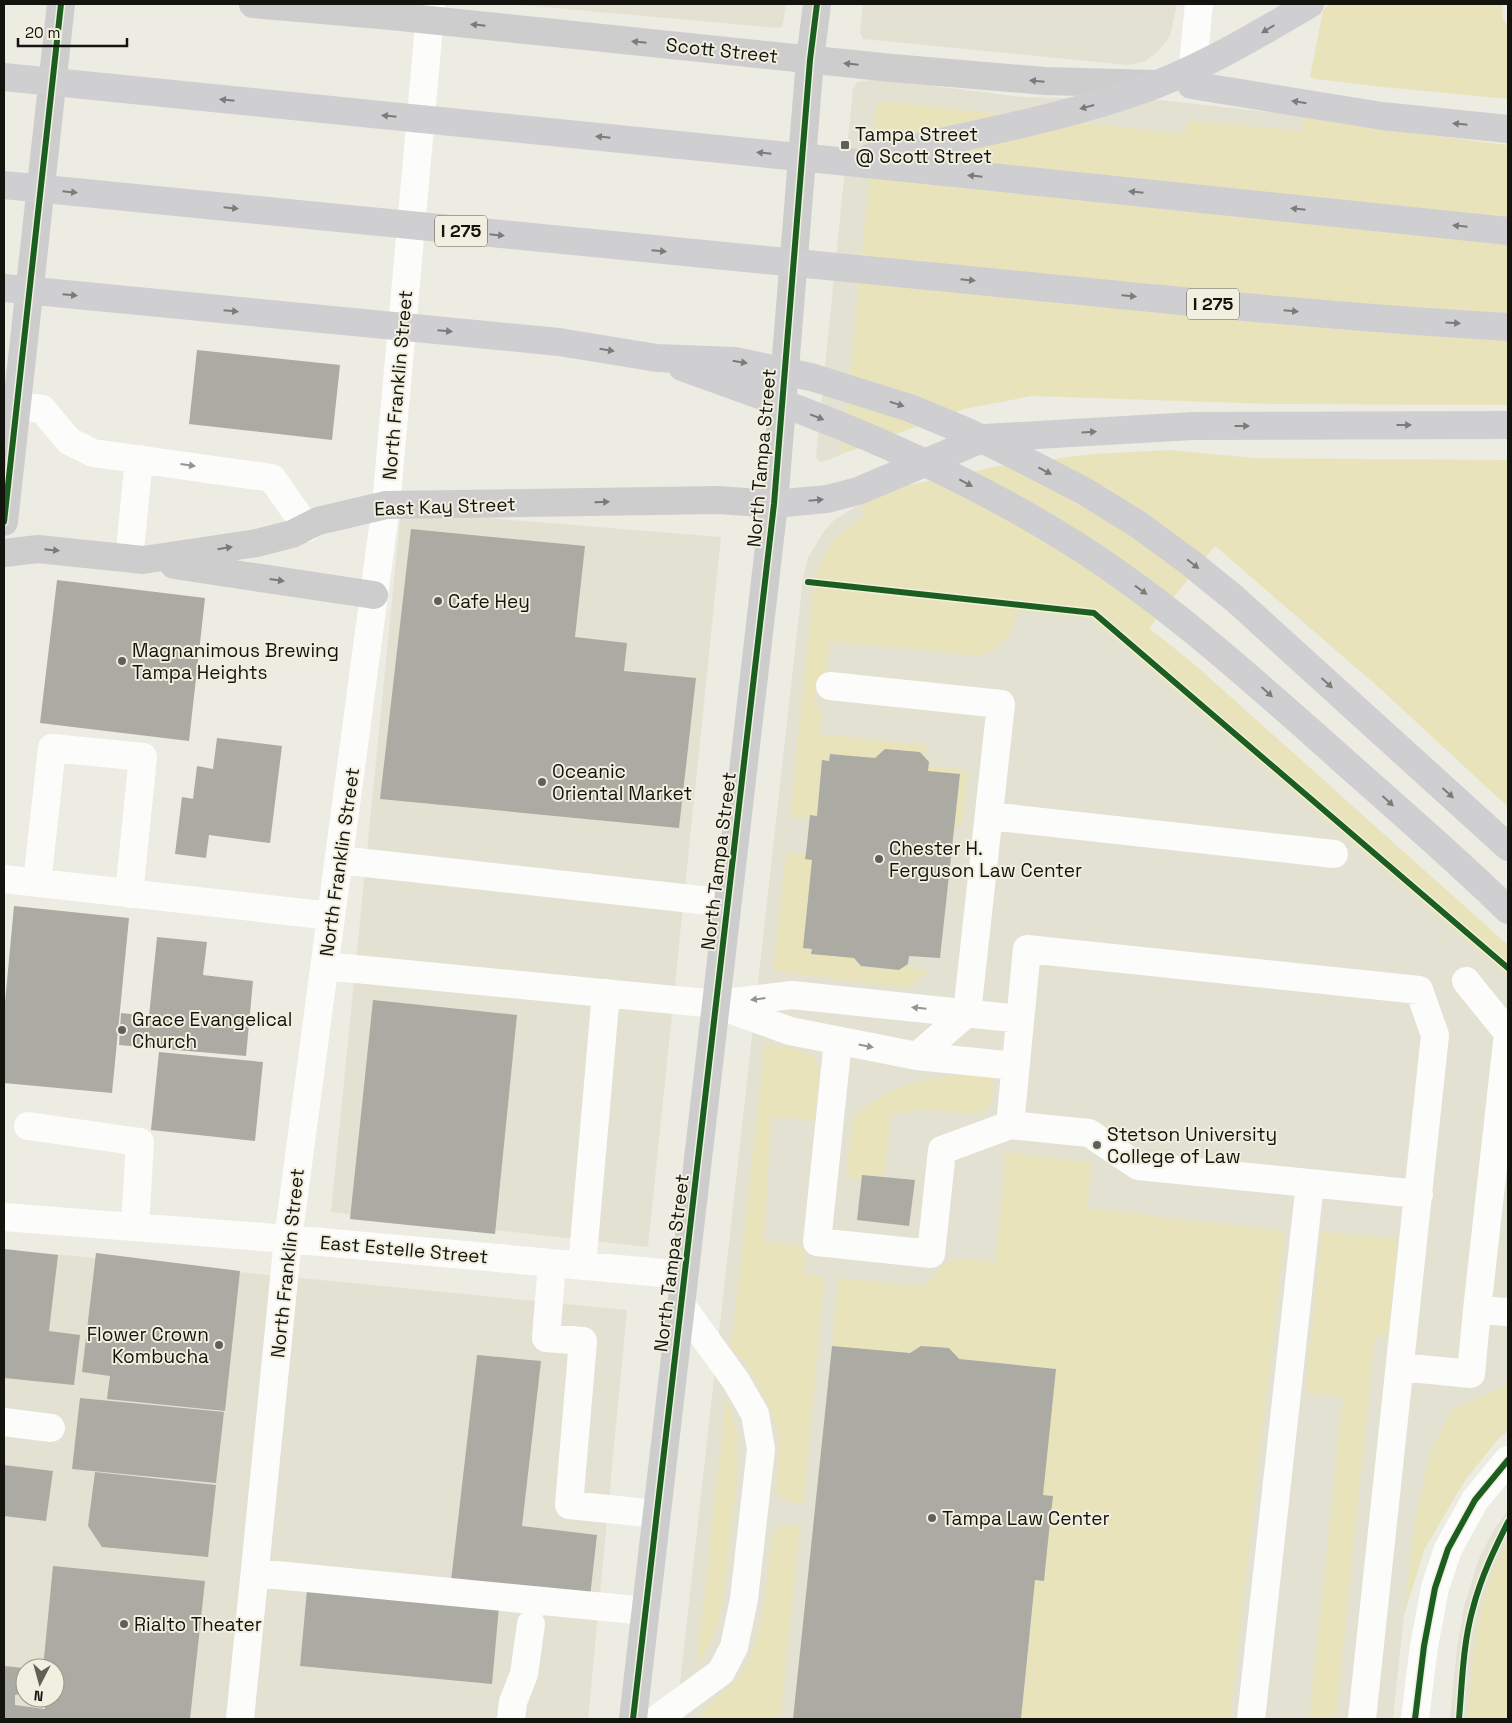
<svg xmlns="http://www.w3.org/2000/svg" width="1512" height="1723" font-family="'Space Grotesk',sans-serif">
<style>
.built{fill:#e3e1d1;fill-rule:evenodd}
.green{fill:#e9e3bc}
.building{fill:#ababa4}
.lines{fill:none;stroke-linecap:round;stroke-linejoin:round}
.minor{stroke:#fcfcfb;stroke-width:28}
.major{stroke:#cdcdce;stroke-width:28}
.highway{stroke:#cfcfd2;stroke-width:28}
.cycleway-casing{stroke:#f1efdf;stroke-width:9}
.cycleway{stroke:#1b5e20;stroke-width:6}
.oneway{fill:#7a7a78}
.oneway2{fill:#7b7b7a}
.oneway3{fill:#949490}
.poi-dot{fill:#606059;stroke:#f1efdf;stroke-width:2}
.labels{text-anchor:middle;stroke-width:4;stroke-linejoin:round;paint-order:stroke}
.shield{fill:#f1efdf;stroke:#56564d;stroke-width:1}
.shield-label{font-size:18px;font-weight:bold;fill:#14140e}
.street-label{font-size:19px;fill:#14140e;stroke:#f1efdf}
.poi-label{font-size:19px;fill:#14140e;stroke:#f1efdf;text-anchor:start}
</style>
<rect width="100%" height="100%" fill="#edece3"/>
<!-- built -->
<path class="built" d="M 511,4 L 786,4 L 783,23 L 782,27 L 777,28 Z
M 863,4 L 1177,4 L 1170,36 L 1158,51 L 1146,61 L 1128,65 L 863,39 L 860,33 Z
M 878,79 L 1022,97 L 1161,100 L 1303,116 L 1302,131 L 1187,120 L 1185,134 L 877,101 L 842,454 L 822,462 L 818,461 L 816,457 L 853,89 L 857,82 Z
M 860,504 L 866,515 L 837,536 L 1017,610 L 1090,618 L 1508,977 L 1508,1431 L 1499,1438 L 1465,1480 L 1424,1550 L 1404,1615 L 1393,1719 L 676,1719 L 803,579 L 808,558 L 822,534 L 834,520 Z
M 401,511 L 721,537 L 648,1247 L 331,1212 Z
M 4,1249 L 627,1310 L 588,1719 L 4,1719 ZM 25,1668 L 55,1668 L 55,1698 L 25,1698 Z
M 1508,1510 L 1508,1719 L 1450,1719 L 1457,1649 L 1464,1607 L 1478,1561 L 1493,1531 Z"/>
<!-- green -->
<path class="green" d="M 1330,4 L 1502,4 L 1503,19 L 1508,26 L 1508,99 L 1382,87 L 1316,79 L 1310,77 L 1323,10 Z
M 877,101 L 1185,134 L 1187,120 L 1302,131 L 1303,116 L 1365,127 L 1508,145 L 1508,405 L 1272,404 L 1032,396 L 964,409 L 842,454 Z
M 1170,450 L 1254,458 L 1508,460 L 1508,807 L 1375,684 L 1215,546 L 1149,628 L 1194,664 L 1508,945 L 1508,977 L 1090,618 L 1017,611 C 1012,634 1002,648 981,656 L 830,641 L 826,674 L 823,679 L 817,680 L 814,704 L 822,707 L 819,734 L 927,745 L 925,758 L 920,752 L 885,749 L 875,758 L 830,754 L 829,761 L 822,761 L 817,816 L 810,815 L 809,819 L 790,817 L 813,590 L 819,564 L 837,536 L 866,515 L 860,504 L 909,485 L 999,466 L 1092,454 Z
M 928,766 L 968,770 L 962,827 L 954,827 L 928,771 Z
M 786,853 L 806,853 L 805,859 L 812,860 L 803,948 L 812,949 L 811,954 L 854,958 L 861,966 L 899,970 L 908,964 L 911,968 L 930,970 L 909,988 L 773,971 Z
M 765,1044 L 797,1049 L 814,1057 L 820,1073 L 814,1121 L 771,1116 L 764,1242 L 802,1246 L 806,1255 L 804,1275 L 825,1277 L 803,1504 L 791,1503 L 780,1497 L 776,1491 L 779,1450 L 778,1429 L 764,1397 L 745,1362 L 731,1347 Z
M 986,1072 L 994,1077 L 992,1098 L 987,1111 L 971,1114 L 921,1109 L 891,1115 L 884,1177 L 862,1175 L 861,1180 L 851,1180 L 846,1176 L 853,1116 C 860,1110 867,1105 875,1100 C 906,1080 949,1074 986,1072 Z
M 1006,1152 L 1092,1162 L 1087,1208 L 1285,1231 L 1230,1719 L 1021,1719 L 1035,1580 L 1044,1580 L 1052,1496 L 1043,1495 L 1056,1369 L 959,1359 L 949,1348 L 921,1346 L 910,1353 L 832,1346 L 838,1278 L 921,1286 C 937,1279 931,1279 941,1267 C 953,1253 979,1261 995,1263 Z
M 1322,1232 L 1398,1239 L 1388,1337 L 1375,1336 L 1336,1719 L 1309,1719 L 1343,1397 L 1305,1393 Z
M 1508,1385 L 1508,1431 L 1499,1438 L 1465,1480 L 1424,1550 L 1404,1615 L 1413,1533 L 1429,1455 L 1451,1410 Z
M 726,1399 L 731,1410 L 737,1432 L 737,1478 L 723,1602 L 714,1637 L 696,1669 Z
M 781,1526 L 800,1526 L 780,1719 L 697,1719 L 712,1701 L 738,1679 L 754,1649 L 765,1597 L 772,1533 Z
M 1508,1541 L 1508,1719 L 1467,1719 C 1473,1658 1475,1595 1508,1541 Z"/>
<!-- building -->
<path class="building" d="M 197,350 L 340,365 L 332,440 L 189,424 Z
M 411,529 L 585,546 L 575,637 L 627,643 L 624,671 L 696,678 L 679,828 L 380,799 Z
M 57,580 L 205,598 L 189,741 L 40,723 Z
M 217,738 L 282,746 L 270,843 L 209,835 L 206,858 L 175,854 L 182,797 L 193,799 L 197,766 L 213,769 Z
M 885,749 L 920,752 L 929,762 L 928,771 L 960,774 L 940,958 L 909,956 L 908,964 L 899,970 L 861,966 L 854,958 L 811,954 L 812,949 L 803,948 L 812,860 L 805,859 L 806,853 L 810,815 L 817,816 L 822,760 L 829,761 L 830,754 L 875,758 Z
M 14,906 L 129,918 L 112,1093 L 4,1083 L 4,1013 Z
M 157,937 L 207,942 L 203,975 L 253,981 L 246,1056 L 119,1045 L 121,1013 L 149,1016 Z
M 373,1000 L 517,1015 L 495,1234 L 350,1219 Z
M 159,1052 L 263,1062 L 255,1141 L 151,1130 Z
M 862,1175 L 915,1180 L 909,1226 L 857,1220 Z
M 4,1249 L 58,1255 L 49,1331 L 80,1335 L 74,1385 L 4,1378 Z
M 96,1253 L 240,1271 L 225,1411 L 107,1399 L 110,1376 L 82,1372 Z
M 832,1346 L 910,1353 L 921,1346 L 949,1348 L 959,1359 L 1056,1369 L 1043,1495 L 1053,1496 L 1048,1541 L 1044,1581 L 1035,1580 L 1021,1719 L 793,1719 Z
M 477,1355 L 541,1361 L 522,1526 L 597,1535 L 590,1597 L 451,1581 Z
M 80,1398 L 224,1412 L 216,1483 L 72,1469 Z
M 4,1465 L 53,1471 L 46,1521 L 4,1516 Z
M 95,1472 L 216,1485 L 208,1557 L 102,1547 L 88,1526 Z
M 53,1566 L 205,1581 L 190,1719 L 4,1719 L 4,1666 L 24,1668 L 21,1694 L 15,1695 L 15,1705 L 45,1709 L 45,1707 L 39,1707 L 40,1698 L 55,1698 L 55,1668 L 43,1668 Z
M 307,1590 L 499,1607 L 492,1684 L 300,1666 Z"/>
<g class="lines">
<!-- minor -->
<path class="minor" d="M 1191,85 L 1199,4
M 16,406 L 42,409 L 69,441 L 93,453 L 272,478 L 307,528
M 129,559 L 139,459
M 830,686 L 1001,704 L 967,1013 L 917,1056
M 989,816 L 1334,854
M 339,860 L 728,903
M 4,879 L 331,916
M 37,883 L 52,748 L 143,757 L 129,894
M 325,966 L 716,1004
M 1466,981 L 1508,1033
M 1508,1034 L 1508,1033 L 1477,1310 L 1508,1312
M 838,1041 L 817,1242 L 931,1254 L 942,1150 L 1010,1125
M 1015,1066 L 917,1056 L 790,1031 L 716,1004 L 792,995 L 1020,1019
M 28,1126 L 140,1142 L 135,1227
M 4,1217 L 288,1239 L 685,1275
M 552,1263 L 546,1338 L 583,1341 L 569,1505 L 657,1514
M 582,1266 L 606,993
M 1400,1367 L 1471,1374 L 1477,1310
M 4,1422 L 51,1428
M 255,1573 L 646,1611
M 240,1719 L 288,1239 L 386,505 L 431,4
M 511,1719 L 513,1702 L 524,1674 L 531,1624
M 657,1719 L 721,1672 L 734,1647 L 744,1599 L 761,1449 L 755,1414 L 736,1381 L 681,1305
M 1251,1719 L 1310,1183
M 1362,1719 L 1435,1035 L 1419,990 L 1027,949 L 1010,1125 L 1089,1133 L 1138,1166 L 1419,1194
M 1415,1719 L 1424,1646 L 1435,1588 L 1448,1549 L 1475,1500 L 1508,1460"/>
<!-- major -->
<path class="major" d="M 253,4 L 391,16 L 892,68 L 1045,81 L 1157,84
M 4,522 L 61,4
M 4,553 L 38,549 L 143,560 L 257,543 L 292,534 L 318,521 L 386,505 L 718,500 L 774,504
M 174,565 L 374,595
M 633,1719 L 774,504 L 810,60 L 817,4"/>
<!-- highway -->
<path class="highway" d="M 4,77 L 848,162 L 1508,231
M 1191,85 L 1382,116 L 1508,129
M 871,157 C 957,138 1046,122 1130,94 C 1194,73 1252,38 1310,4
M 4,185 C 308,216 613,245 918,275 C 1115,294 1311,316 1508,327
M 4,288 L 559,342 L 657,358 L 735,361 L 811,377 L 910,408 L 970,433 L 1028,462 L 1084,491 L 1139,525 L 1188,561 L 1235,599 L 1508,847
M 682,367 C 751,392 821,416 888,446 C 945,471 1000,499 1053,531 C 1157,593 1247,675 1337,755 C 1394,806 1453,856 1508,910
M 774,504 L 827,499 L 858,491 L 984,438 L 1193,426 L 1508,425"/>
<!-- cycleway casing -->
<g class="cycleway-casing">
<path id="cycleway" d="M 4,522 L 61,4
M 808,582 L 1094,613 L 1508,968
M 633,1719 L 774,504 L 810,60 L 817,4
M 1415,1719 L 1424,1646 L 1435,1588 L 1448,1549 L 1475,1500 L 1508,1460
M 1459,1719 C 1462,1683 1463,1643 1473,1608 C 1481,1577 1494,1550 1508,1522"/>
</g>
<!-- cycleway -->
<use href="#cycleway" class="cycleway"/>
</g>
<!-- one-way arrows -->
<defs><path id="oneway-solid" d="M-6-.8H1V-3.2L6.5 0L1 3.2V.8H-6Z" transform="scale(1.25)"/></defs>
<g class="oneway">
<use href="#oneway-solid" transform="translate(478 25) rotate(-174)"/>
<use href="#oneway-solid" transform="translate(639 42) rotate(-174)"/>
<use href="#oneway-solid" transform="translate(851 64) rotate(-174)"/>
<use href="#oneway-solid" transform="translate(1037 81) rotate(-175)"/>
<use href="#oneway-solid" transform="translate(602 502) rotate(-1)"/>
<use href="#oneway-solid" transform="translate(225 548) rotate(-9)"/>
<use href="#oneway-solid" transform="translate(52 550) rotate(6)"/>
<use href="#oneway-solid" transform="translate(277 580) rotate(8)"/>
</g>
<g class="oneway2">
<use href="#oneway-solid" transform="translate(1268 29) rotate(149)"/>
<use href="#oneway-solid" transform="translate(227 100) rotate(-174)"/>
<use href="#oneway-solid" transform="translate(1299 102) rotate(-171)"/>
<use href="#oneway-solid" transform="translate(1087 107) rotate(165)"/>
<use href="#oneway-solid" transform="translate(389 116) rotate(-174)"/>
<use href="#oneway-solid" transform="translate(1460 124) rotate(-174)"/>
<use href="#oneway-solid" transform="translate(603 137) rotate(-174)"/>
<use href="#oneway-solid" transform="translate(764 153) rotate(-174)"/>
<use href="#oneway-solid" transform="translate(975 176) rotate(-174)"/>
<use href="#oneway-solid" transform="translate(70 192) rotate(6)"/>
<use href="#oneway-solid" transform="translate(1136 192) rotate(-174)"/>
<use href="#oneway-solid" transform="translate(231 208) rotate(6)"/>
<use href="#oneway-solid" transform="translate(1298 209) rotate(-174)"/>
<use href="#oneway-solid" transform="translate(1460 226) rotate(-174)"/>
<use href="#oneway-solid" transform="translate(497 235) rotate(6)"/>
<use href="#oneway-solid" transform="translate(659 251) rotate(5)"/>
<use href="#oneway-solid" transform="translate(968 280) rotate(6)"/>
<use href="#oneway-solid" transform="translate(70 295) rotate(5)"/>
<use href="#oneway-solid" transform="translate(1129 296) rotate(5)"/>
<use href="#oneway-solid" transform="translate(231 311) rotate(5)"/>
<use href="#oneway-solid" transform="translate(1291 311) rotate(5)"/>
<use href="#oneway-solid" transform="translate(1453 323) rotate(4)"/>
<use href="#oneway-solid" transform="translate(445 331) rotate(5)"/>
<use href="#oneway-solid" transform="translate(607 350) rotate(9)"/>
<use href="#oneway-solid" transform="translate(740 362) rotate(9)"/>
<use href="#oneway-solid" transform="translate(897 404) rotate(18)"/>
<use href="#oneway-solid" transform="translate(817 417) rotate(21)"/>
<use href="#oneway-solid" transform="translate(1404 425)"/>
<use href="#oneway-solid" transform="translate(1242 426)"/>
<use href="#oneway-solid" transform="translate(1089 432) rotate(-3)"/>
<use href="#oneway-solid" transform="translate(1045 471) rotate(28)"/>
<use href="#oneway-solid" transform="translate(966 483) rotate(28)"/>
<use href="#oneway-solid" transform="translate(816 500) rotate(-5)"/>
<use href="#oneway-solid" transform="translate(1193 564) rotate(38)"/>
<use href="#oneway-solid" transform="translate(1141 590) rotate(36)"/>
<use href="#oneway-solid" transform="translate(1327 683) rotate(42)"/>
<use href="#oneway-solid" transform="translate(1267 692) rotate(42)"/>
<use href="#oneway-solid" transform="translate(1448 793) rotate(42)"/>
<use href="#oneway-solid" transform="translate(1388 801) rotate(42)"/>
</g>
<g class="oneway3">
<use href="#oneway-solid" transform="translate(188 465) rotate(8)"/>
<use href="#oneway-solid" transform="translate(758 999) rotate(173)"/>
<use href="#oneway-solid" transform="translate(919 1008) rotate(-174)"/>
<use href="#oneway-solid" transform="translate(866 1046) rotate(11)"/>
</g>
<!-- markers -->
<g class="poi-dot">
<rect x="840" y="140" width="10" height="10" rx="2.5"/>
<circle cx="438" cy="601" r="5"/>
<circle cx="122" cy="661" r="5"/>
<circle cx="542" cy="782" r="5"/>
<circle cx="879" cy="859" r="5"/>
<circle cx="122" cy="1030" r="5"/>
<circle cx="1097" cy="1145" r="5"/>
<circle cx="219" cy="1345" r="5"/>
<circle cx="932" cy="1518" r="5"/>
<circle cx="124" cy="1624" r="5"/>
</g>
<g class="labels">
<!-- shield labels -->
<g class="shield">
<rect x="435" y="215.5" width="52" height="31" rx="4"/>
<rect x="1187" y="288.5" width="52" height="31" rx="4"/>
</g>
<g class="shield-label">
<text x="461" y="237">I 275</text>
<text x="1213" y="310">I 275</text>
</g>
<!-- street labels -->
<g class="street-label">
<text transform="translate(722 50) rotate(6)" y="7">Scott Street</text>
<text transform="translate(397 385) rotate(-85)" y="7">North Franklin Street</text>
<text transform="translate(761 458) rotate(-85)" y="7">North Tampa Street</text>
<text transform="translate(445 506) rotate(-2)" y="7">East Kay Street</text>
<text transform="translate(718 861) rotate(-83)" y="7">North Tampa Street</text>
<text transform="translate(339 862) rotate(-82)" y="7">North Franklin Street</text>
<text transform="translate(404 1249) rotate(5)" y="7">East Estelle Street</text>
<text transform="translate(287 1263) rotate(-84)" y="7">North Franklin Street</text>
<text transform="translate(671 1263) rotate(-83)" y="7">North Tampa Street</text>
</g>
<!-- poi labels -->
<g class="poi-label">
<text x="855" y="141">Tampa Street<tspan x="855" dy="22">@ Scott Street</tspan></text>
<text x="448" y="608">Cafe Hey</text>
<text x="132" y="657">Magnanimous Brewing<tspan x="132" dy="22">Tampa Heights</tspan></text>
<text x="552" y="778">Oceanic<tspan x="552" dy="22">Oriental Market</tspan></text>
<text x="889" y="855">Chester H.<tspan x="889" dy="22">Ferguson Law Center</tspan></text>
<text x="132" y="1026">Grace Evangelical<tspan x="132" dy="22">Church</tspan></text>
<text x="1107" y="1141">Stetson University<tspan x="1107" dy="22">College of Law</tspan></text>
<text x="209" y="1341" text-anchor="end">Flower Crown<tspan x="209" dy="22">Kombucha</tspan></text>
<text x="942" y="1525">Tampa Law Center</text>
<text x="134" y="1631">Rialto Theater</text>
</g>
</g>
<!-- border -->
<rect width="1512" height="1723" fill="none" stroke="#14140e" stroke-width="10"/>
<!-- north arrow -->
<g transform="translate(40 1683) rotate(186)"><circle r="24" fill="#f1efdf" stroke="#99978b"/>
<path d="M0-4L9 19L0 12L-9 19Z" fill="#606059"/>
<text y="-8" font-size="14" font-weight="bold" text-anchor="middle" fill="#14140e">N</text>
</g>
<!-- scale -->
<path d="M18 38v8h109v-8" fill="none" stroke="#14140e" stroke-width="2.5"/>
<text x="25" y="38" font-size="15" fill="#14140e" stroke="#f1efdf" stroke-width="4" paint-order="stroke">20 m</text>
</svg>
